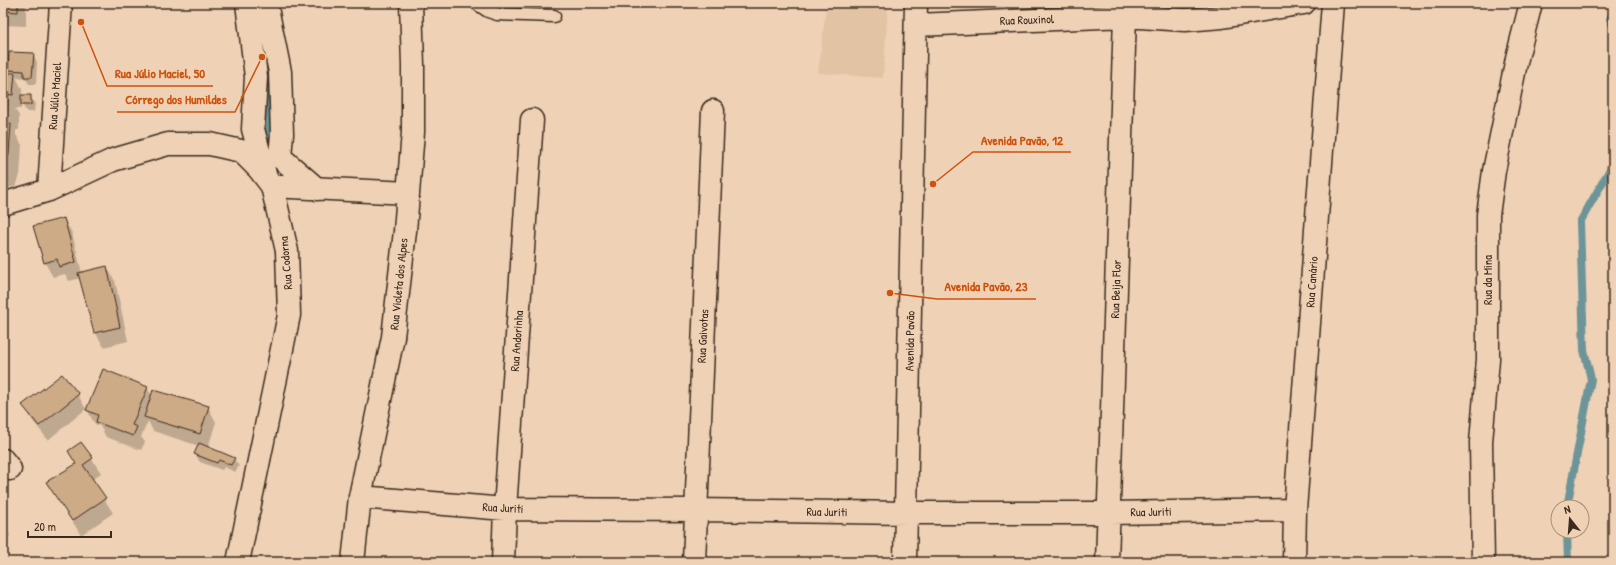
<svg xmlns="http://www.w3.org/2000/svg" width="1616" height="565" font-family="'Patrick Hand',sans-serif">
<style>
.built{fill:#e2c3a4}
.shadow{fill:#0003}
.lines{fill:none;stroke-linecap:round;stroke-linejoin:round}
.stream{stroke:#6c9499;stroke-width:8}
.building{fill:#cdab86;stroke:#3b2a1e}
.lane-casing{stroke:#3b2a1e;stroke-width:15}
.street-casing{stroke:#3b2a1e;stroke-width:25}
.lane{stroke:#efd2b5;stroke-width:12}
.street{stroke:#efd2b5;stroke-width:22}
.labels{text-anchor:middle;stroke-width:3;stroke-linejoin:round;paint-order:stroke}
.street-label{font-size:12px;fill:#3b2a1e;stroke:#efd2b5}
.leader{fill:none;stroke:#ce520f;stroke-width:1.5}
.callout-dot{fill:#ce520f;stroke:#efd2b5;stroke-width:1.5}
.callout-label{font-size:13px;text-anchor:middle;font-weight:bold;fill:#ce520f;stroke:#efd2b5;stroke-width:3;stroke-linejoin:round;paint-order:stroke}
</style>
<rect width="100%" height="100%" fill="#efd2b5"/>
<filter id="ink" filterUnits="userSpaceOnUse"><feTurbulence type="fractalNoise" baseFrequency=".025" numOctaves="2"/><feDisplacementMap in="SourceGraphic" scale="8" xChannelSelector="R" yChannelSelector="G"/><feConvolveMatrix kernelMatrix="1 2 1 2 8 2 1 2 1" color-interpolation-filters="sRGB"/></filter>
<g filter="url(#ink)">
<!-- built -->
<path class="built" d="M 826,8 L 888,8 L 883,78 L 818,73 Z"/>
<!-- shadow -->
<path class="shadow" d="M 3,3 L 26,3 L 26,26 L 3,25 Z
M 33,54 L 37,62 L 36,84 L 29,84 L 25,78 L 16,77 L 22,89 L 22,96 L 30,96 L 35,104 L 34,112 L 27,112 L 21,103 L 21,109 L 15,109 L 19,116 L 19,130 L 16,130 L 16,135 L 22,145 L 20,175 L 16,186 L 3,189 L 3,74 L 11,74 L 9,70 Z
M 64,219 L 72,233 L 82,273 L 107,267 L 115,281 L 128,341 L 104,347 L 95,332 L 81,278 L 69,281 L 65,274 L 53,277 L 45,263 Z
M 147,388 L 152,396 L 208,407 L 216,422 L 208,448 L 234,459 L 239,466 L 235,472 L 224,467 L 222,470 L 200,462 L 195,454 L 199,446 L 153,431 L 148,421 L 141,437 L 145,442 L 141,450 L 106,437 L 100,426 L 95,424 L 87,410 Z
M 78,395 L 86,409 L 48,440 L 32,420 L 24,405 Z
M 81,443 L 101,473 L 92,480 L 113,513 L 81,535 L 48,483 L 77,465 Z
M 3,526 L 10,535 L 3,546 Z"/>
<g class="lines">
<!-- stream -->
<path class="stream" d="M 1613,14 L 1610,19 L 1613,26
M 265,94 L 269,153
M 1567,507 L 1591,379 L 1584,350 L 1580,222 L 1609,171 L 1613,160
M 1567,531 L 1568,562"/>
</g>
<!-- building -->
<path class="building" d="M 3,3 L 18,3 L 18,12 L 3,11 Z
M 9,52 L 34,53 L 32,77 L 24,77 L 24,71 L 8,70 Z
M 3,73 L 15,73 L 13,95 L 3,94 Z
M 3,94 L 8,94 L 7,110 L 5,110 L 4,123 L 11,124 L 9,154 L 5,165 L 3,166 Z
M 21,95 L 31,95 L 31,105 L 21,105 Z
M 64,218 L 76,262 L 59,267 L 57,259 L 44,263 L 33,226 Z
M 107,266 L 120,327 L 94,333 L 78,273 Z
M 103,369 L 148,387 L 132,425 L 137,427 L 133,436 L 96,422 L 98,415 L 86,410 Z
M 62,374 L 79,394 L 39,426 L 22,405 Z
M 153,390 L 209,406 L 200,434 L 144,417 Z
M 81,442 L 93,458 L 83,465 L 106,498 L 72,521 L 46,482 L 76,464 L 68,451 Z
M 199,443 L 235,458 L 231,465 L 219,460 L 217,463 L 194,454 Z"/>
<g class="lines">
<!-- lane casing -->
<g class="lane-casing">
<path id="lane" d="M 476,3 L 488,11 L 497,14 L 554,16"/>
</g>
<!-- street casing -->
<g class="street-casing">
<path id="street" d="M 247,3 L 256,77 L 253,129 L 265,174
M 266,3 L 280,72 L 282,134 L 280,157 L 317,189
M 916,25 L 1125,16 L 1185,20 L 1222,17 L 1304,3
M 272,186 L 408,193
M 49,190 L 61,3
M 3,204 L 49,190 L 113,160 L 168,144 L 210,144 L 241,151 L 259,169 L 272,186 L 287,251 L 289,315 L 238,562
M 3,460 L 10,469
M 360,497 L 505,509 L 696,510 L 907,513 L 1109,513 L 1295,510
M 353,562 L 360,497 L 393,337 L 405,231 L 413,132 L 413,65 L 411,3
M 503,562 L 505,509 L 532,120
M 694,562 L 713,111
M 905,562 L 916,3
M 1107,562 L 1125,16
M 1294,562 L 1295,510 L 1333,3
M 1483,562 L 1481,442 L 1488,359 L 1488,215 L 1494,171 L 1517,58 L 1531,3"/>
</g>
<!-- lane -->
<use href="#lane" class="lane"/>
<!-- street -->
<use href="#street" class="street"/>
</g>
</g>
<g class="labels">
<!-- street labels -->
<g class="street-label">
<text transform="translate(1027 20) rotate(-2)" y="4">Rua Rouxinol</text>
<text transform="translate(55 96) rotate(-86)" y="4">Rua Júlio Maciel</text>
<text transform="translate(286 263) rotate(-95)" y="4">Rua Codorna</text>
<text transform="translate(1488 280) rotate(-90)" y="4">Rua da Mina</text>
<text transform="translate(1312 282) rotate(-86)" y="4">Rua Canário</text>
<text transform="translate(399 284) rotate(-84)" y="4">Rua Violeta dos Alpes</text>
<text transform="translate(1116 289) rotate(-88)" y="4">Rua Beija Flor</text>
<text transform="translate(703 336) rotate(-87)" y="4">Rua Gaivotas</text>
<text transform="translate(517 341) rotate(-86)" y="4">Rua Andorinha</text>
<text transform="translate(910 341) rotate(-89)" y="4">Avenida Pavão</text>
<text transform="translate(503 508) rotate(3)" y="4">Rua Juriti</text>
<text transform="translate(827 512) rotate(1)" y="4">Rua Juriti</text>
<text transform="translate(1151 512) rotate(-1)" y="4">Rua Juriti</text>
</g>
</g>
<!-- callouts -->
<path class="leader" d="M81 22L107 86H213M262 57L235 112H117M933 184L973 152H1071M890 293L937 299H1036"/>
<g class="callout-dot">
<circle cx="81" cy="22" r="4"/>
<circle cx="262" cy="57" r="4"/>
<circle cx="933" cy="184" r="4"/>
<circle cx="890" cy="293" r="4"/>
</g>
<g class="callout-label">
<text x="160" y="78">Rua Júlio Maciel, 50</text>
<text x="176" y="104">Córrego dos Humildes</text>
<text x="1022" y="145">Avenida Pavão, 12</text>
<text x="986" y="291">Avenida Pavão, 23</text>
</g>
<!-- margin -->
<rect width="1616" height="565" fill="none" stroke="#efd2b5" stroke-width="16"/>
<rect x="8" y="8" width="1600" height="549" fill="none" stroke="#3b2a1e" stroke-width="1.5" filter="url(#ink)"/>
<!-- north arrow -->
<g transform="translate(1570 519) rotate(343)"><circle r="19" fill="#efd2b5" stroke="#a78f79"/>
<path d="M0-3L7 15L0 10L-7 15Z" fill="#3b2a1e"/>
<text y="-6" font-size="11" font-weight="bold" text-anchor="middle" fill="#3b2a1e">N</text>
</g>
<!-- scale -->
<path d="M28 531v6h83v-6" fill="none" stroke="#3b2a1e" stroke-width="2"/>
<text x="34" y="531" font-size="12" fill="#3b2a1e" stroke="#efd2b5" stroke-width="3" paint-order="stroke">20 m</text>
</svg>
